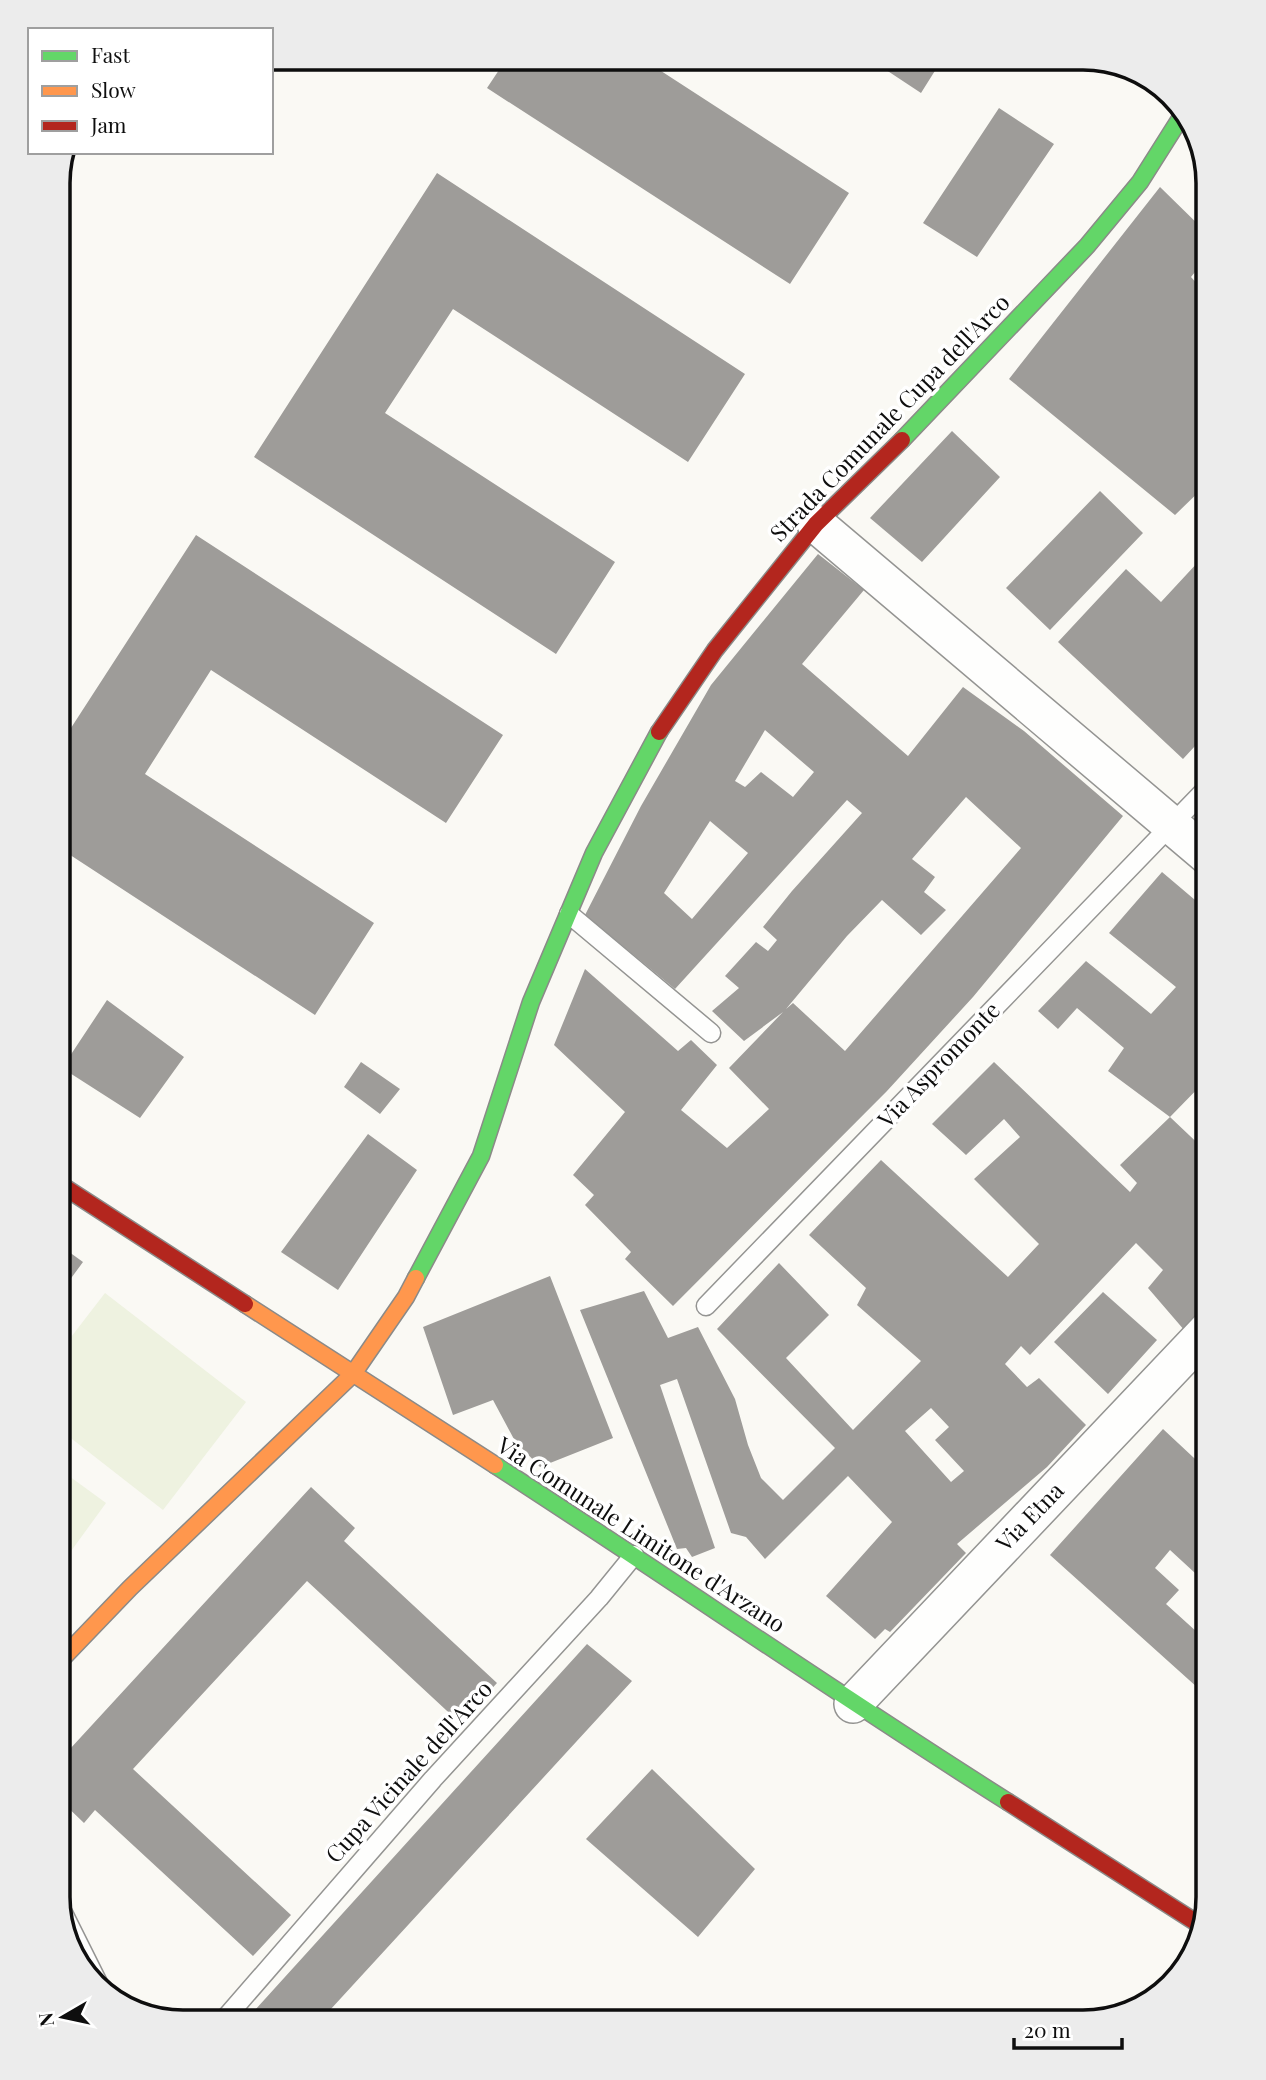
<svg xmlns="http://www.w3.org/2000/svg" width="1266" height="2080" font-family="'Playfair Display',serif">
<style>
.pitch{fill:#eef2e0}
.building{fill:#9e9c99;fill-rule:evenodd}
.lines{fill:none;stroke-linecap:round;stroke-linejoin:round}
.lane-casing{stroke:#949492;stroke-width:21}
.street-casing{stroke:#949492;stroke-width:40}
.fast-casing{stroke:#8b8a88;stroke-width:19}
.slow-casing{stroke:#8b8a88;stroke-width:19}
.jam-casing{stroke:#8b8a88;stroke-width:19}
.lane{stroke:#fefefd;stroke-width:18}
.street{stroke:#fefefd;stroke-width:37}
.fast{stroke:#63d668;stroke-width:16}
.slow{stroke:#ff974d;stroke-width:16}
.jam{stroke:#b3261e;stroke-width:16}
.labels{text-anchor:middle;stroke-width:7;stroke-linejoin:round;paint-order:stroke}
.street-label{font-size:23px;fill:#0e0e0e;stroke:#fff}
.rim{fill:none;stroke:#0e0e0e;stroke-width:3.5}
</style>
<rect width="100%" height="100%" fill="#faf9f4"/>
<!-- pitch -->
<path class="pitch" d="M 105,1293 L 246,1402 L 163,1510 L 58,1428 L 58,1354 Z
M 58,1468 L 106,1503 L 58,1569 Z"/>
<!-- building -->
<path class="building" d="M 507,58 L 641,58 L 849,193 L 790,284 L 487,88 Z
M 868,58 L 943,58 L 921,93 Z
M 999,108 L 1054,144 L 977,257 L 923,223 Z
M 437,173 L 745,374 L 688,462 L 453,309 L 385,413 L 615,562 L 556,654 L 254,457 Z
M 1160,187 L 1208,234 L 1208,256 L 1191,277 L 1208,296 L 1208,328 L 1205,333 L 1208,335 L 1208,483 L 1175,515 L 1009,379 Z
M 952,431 L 1000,477 L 922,562 L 870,518 Z
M 1100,491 L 1143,533 L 1050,630 L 1006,588 Z
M 196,535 L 503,735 L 446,823 L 211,670 L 145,774 L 374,923 L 315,1015 L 58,847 L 58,748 Z
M 818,554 L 864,590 L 802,664 L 908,756 L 963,687 L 1024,731 L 1123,816 L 973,997 L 887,1091 L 673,1306 L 625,1259 L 631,1252 L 585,1205 L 594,1195 L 573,1175 L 625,1112 L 554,1045 L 585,969 L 678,1051 L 691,1040 L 717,1065 L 681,1110 L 727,1148 L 769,1109 L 729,1068 L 783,1012 L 744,1041 L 712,1011 L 739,988 L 725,976 L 756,942 L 768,951 L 777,940 L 763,927 L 792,891 L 862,813 L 847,800 L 675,989 L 585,915 L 641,806 L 711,685 ZM 765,730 L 814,772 L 793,797 L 761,772 L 745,787 L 735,781 ZM 966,797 L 1021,848 L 845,1051 L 793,1003 L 786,1009 L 847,936 L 882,900 L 921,935 L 946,910 L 924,892 L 935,877 L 912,859 ZM 710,821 L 748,853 L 692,919 L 664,893 Z
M 1199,561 L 1208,570 L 1208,674 L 1197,686 L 1208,697 L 1208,732 L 1183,759 L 1058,642 L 1126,569 L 1161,602 Z
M 1162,872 L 1208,911 L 1208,1078 L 1170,1117 L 1108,1071 L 1124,1048 L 1077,1008 L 1058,1029 L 1038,1011 L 1086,961 L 1151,1014 L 1176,987 L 1109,933 Z
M 107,1000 L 184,1057 L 140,1118 L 62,1068 Z
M 361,1062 L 400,1089 L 380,1114 L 344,1087 Z
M 994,1062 L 1130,1192 L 1137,1183 L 1120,1165 L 1170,1117 L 1208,1153 L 1208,1308 L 1185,1331 L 1148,1288 L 1163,1270 L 1136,1243 L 1030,1355 L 1021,1346 L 1005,1364 L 1027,1387 L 1039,1378 L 1086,1425 L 1047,1467 L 957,1544 L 966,1553 L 890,1632 L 885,1629 L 875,1639 L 826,1596 L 892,1522 L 848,1476 L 765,1559 L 746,1537 L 731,1533 L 677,1379 L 660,1385 L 715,1548 L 692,1557 L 686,1548 L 677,1549 L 580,1310 L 644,1291 L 668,1338 L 698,1327 L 735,1399 L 748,1445 L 761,1478 L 783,1500 L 835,1448 L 717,1329 L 779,1263 L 829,1315 L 786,1358 L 853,1430 L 921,1361 L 857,1305 L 866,1288 L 809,1235 L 881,1160 L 1008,1277 L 1039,1244 L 974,1179 L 1020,1137 L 1004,1119 L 966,1155 L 932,1124 ZM 931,1408 L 949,1427 L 935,1440 L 964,1471 L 951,1482 L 905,1431 Z
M 368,1134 L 417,1170 L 338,1290 L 281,1252 Z
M 58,1244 L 83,1262 L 58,1296 Z
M 550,1276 L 613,1438 L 540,1467 L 515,1441 L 493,1400 L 453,1415 L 423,1327 Z
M 1103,1292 L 1157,1340 L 1108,1394 L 1054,1342 Z
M 1163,1429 L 1208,1471 L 1208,1585 L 1170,1550 L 1155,1568 L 1179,1590 L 1166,1604 L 1208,1642 L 1208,1697 L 1050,1555 Z
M 311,1487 L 355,1528 L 344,1541 L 497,1683 L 460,1723 L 307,1581 L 133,1769 L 291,1915 L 253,1956 L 95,1810 L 84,1823 L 58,1798 L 58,1762 Z
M 587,1644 L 632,1681 L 319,2022 L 267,2022 L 255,2010 Z
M 652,1769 L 755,1869 L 698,1937 L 586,1839 Z"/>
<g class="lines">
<!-- lane casing -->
<g class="lane-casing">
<path id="lane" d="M 569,914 L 711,1033
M 706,1306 L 1208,787
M 60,1907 L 98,1983
M 222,2022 L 433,1779 L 599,1598 L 634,1555"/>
</g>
<!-- street casing -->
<g class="street-casing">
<path id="street" d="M 816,524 L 1208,856
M 853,1704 L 1208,1330"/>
</g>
<!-- fast casing -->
<g class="fast-casing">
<path id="fast" d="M 902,440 L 1087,246 L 1140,182 L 1183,114
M 416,1278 L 481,1156 L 531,1002 L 594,853 L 659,732
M 495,1465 C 667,1576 835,1693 1008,1802"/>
</g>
<!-- slow casing -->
<g class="slow-casing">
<path id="slow" d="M 245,1304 L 495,1465
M 58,1663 L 130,1588 L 353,1374 L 406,1297 L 416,1278"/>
</g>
<!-- jam casing -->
<g class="jam-casing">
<path id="jam" d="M 659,732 L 715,650 L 816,524 L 902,440
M 58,1183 L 245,1304
M 1008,1802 L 1200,1925"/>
</g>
<!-- lane -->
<use href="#lane" class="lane"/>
<!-- street -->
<use href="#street" class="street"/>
<!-- fast -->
<use href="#fast" class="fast"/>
<!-- slow -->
<use href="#slow" class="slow"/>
<!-- jam -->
<use href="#jam" class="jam"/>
</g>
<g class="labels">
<!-- street labels -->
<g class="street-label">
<text transform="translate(890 418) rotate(-46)" y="8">Strada Comunale Cupa dell'Arco</text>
<text transform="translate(939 1065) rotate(-46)" y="8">Via Aspromonte</text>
<text transform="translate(1030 1517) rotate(-46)" y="8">Via Etna</text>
<text transform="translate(641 1535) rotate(33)" y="8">Via Comunale Limitone d'Arzano</text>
<text transform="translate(409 1772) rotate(-48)" y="8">Cupa Vicinale dell'Arco</text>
</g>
</g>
<!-- crop -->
<path d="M0 0H1266V2080H0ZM183 70H1083A113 113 0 0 1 1196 183V1897A113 113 0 0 1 1083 2010H183A113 113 0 0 1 70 1897V183A113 113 0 0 1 183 70Z" fill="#ececec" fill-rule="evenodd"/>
<path class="rim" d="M183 70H1083A113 113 0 0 1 1196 183V1897A113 113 0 0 1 1083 2010H183A113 113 0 0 1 70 1897V183A113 113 0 0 1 183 70Z"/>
<!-- legend -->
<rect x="28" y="28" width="245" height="126" fill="#ffffff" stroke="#9f9f9f" stroke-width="2"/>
<rect x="42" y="51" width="35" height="10" fill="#63d668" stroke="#9f9f9f" stroke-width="2"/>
<text x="91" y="63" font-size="21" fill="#0e0e0e">Fast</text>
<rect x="42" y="86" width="35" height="10" fill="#ff974d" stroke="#9f9f9f" stroke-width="2"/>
<text x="91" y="98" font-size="21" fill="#0e0e0e">Slow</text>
<rect x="42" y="121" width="35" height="10" fill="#b3261e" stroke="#9f9f9f" stroke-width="2"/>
<text x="91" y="133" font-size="21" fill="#0e0e0e">Jam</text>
<!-- north arrow -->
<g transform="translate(63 2017) rotate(261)" stroke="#ffffff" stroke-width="5" paint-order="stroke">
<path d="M0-5L12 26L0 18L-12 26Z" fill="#0e0e0e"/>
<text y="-10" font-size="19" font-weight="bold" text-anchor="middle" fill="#0e0e0e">N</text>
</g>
<!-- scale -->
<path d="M1014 2038v10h108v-10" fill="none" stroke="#0e0e0e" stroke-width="3.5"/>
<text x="1024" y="2038" font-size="21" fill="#0e0e0e" stroke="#ffffff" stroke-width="5" paint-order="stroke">20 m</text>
</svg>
